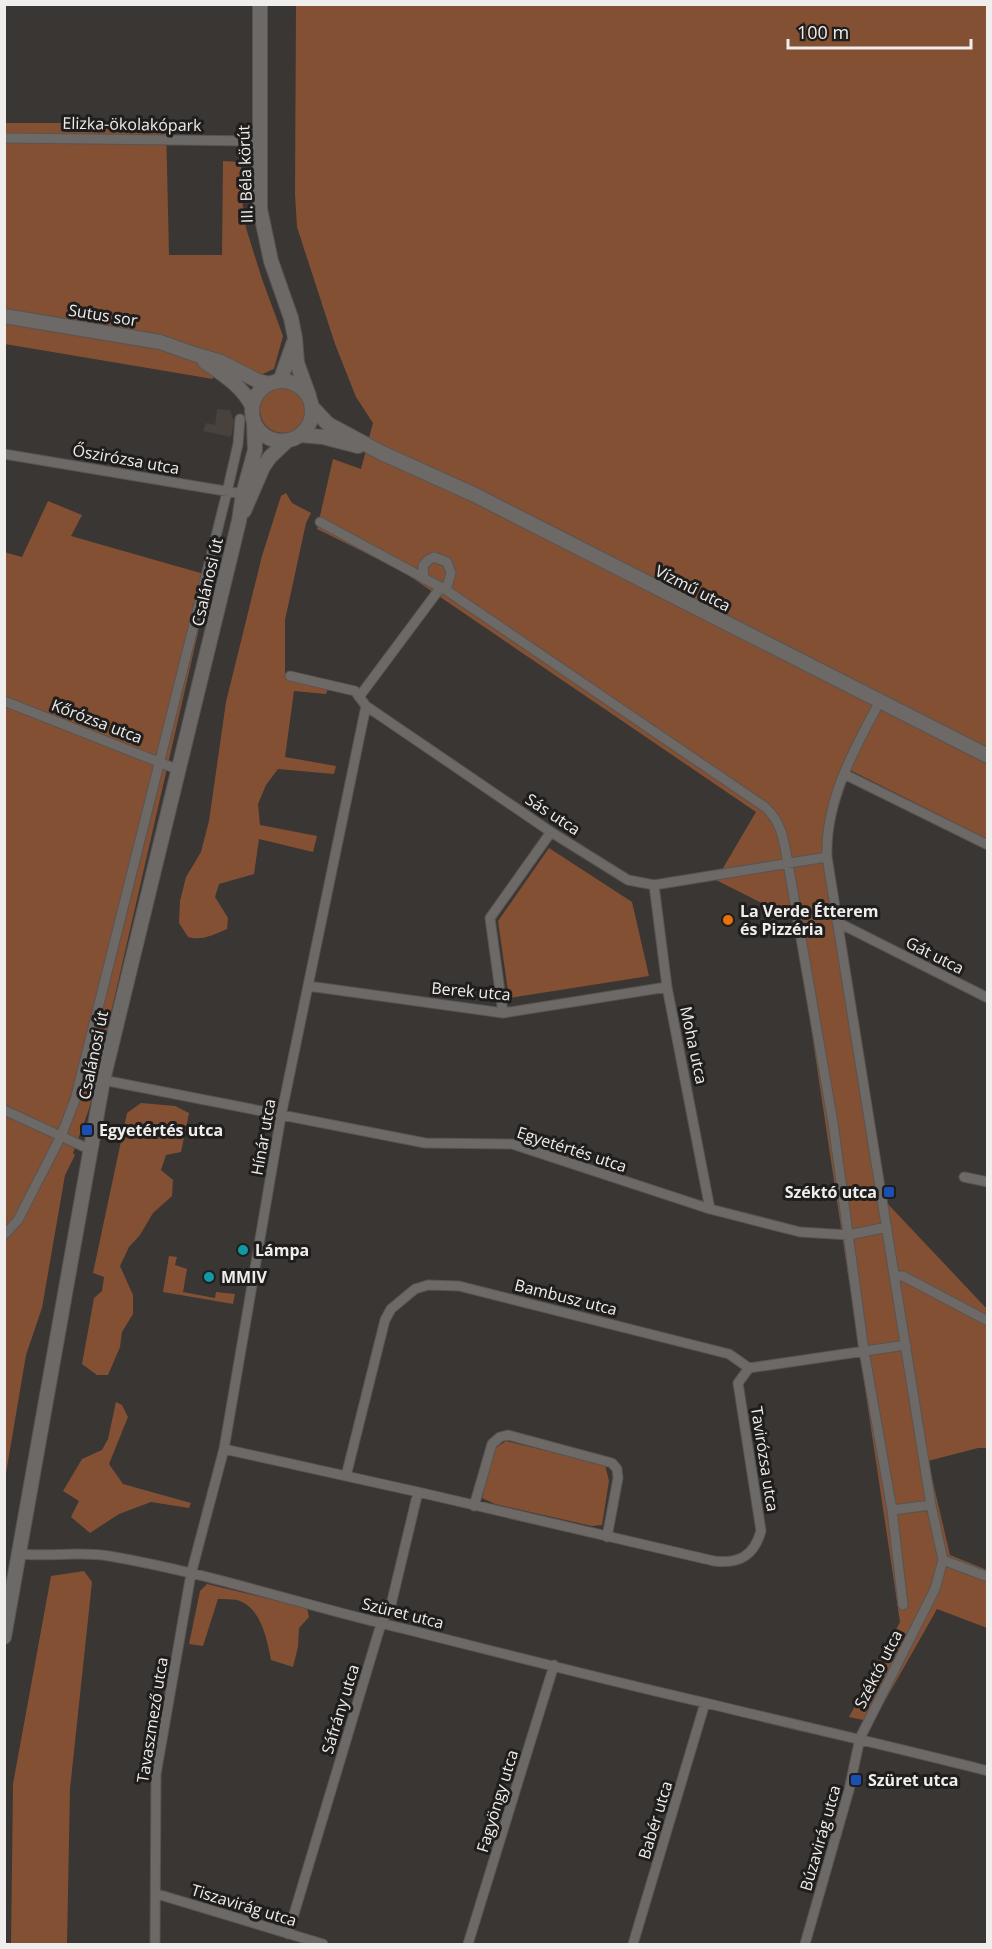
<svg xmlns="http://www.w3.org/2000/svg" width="992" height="1949" font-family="'Open Sans',sans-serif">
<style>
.built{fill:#49413c}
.green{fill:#835034}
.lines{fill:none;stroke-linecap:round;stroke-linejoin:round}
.street-casing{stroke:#575452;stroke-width:11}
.secondary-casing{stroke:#575452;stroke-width:16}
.street{stroke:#6d6967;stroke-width:9}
.secondary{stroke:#6d6967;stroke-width:14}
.food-dot{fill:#e8710a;stroke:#201e1d;stroke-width:2}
.transit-dot{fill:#1a4fb4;stroke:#201e1d;stroke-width:2}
.culture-dot{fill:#0f9aa8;stroke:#201e1d;stroke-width:2}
.labels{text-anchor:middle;stroke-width:6;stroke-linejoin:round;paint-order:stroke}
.street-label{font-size:16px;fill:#f0eeec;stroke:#201e1d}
.poi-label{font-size:16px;font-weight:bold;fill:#f0eeec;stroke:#201e1d;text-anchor:start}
</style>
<rect width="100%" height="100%" fill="#3a3634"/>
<!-- built -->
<path class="built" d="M 217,409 L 230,410 L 234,422 L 231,437 L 203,431 L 206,423 L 215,425 Z"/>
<!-- green -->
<path class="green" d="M 296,5 L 987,5 L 987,839 L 850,770 L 834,820 L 830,853 L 886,1202 L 987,1309 L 987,1448 L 978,1448 L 928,1461 L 950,1555 L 987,1570 L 987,1628 L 937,1609 L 873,1722 L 849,1717 L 900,1622 L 795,920 L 716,880 L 756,812 L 402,571 L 317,529 L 333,459 L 361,469 L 373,423 L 356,397 L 335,344 L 297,227 L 295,194 Z
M 4,123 L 166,123 L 169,255 L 222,255 L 223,161 L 241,162 L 241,193 L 246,228 L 262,279 L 283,336 L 274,369 L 258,376 L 212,360 L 213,379 L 5,344 Z
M260 410a23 23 0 1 1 46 0a23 23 0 1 1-46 0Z
M 286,493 L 292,503 L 311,513 L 306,523 L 285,620 L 285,679 L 328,688 L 326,694 L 294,691 L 285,757 L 336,766 L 334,774 L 278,769 L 266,785 L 258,804 L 260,825 L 317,836 L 313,852 L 259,839 L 254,874 L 219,884 L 215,897 L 228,918 L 227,929 C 213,935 202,941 188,937 L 179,923 L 180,901 L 186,877 L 201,852 L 209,821 L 226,702 L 262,556 L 281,496 Z
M 48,501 L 82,515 L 71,536 L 211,576 L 89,1109 L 73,1153 L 75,1155 L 65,1175 L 42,1308 L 26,1355 L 5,1479 L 4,552 L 22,557 Z
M 549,848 L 632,902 L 649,976 L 509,998 L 498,921 Z
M 141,1103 L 175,1106 L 189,1113 L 181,1152 L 166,1155 L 161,1170 L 173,1180 L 172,1196 L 153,1213 L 140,1235 L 129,1247 L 120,1266 L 133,1295 L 133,1314 L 122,1332 L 120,1347 L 108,1375 L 97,1375 L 82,1364 L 94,1298 L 102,1291 L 104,1277 L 93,1273 L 127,1113 Z
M 169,1256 L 177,1257 L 175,1265 L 187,1269 L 183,1292 L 215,1298 L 216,1292 L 235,1294 L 233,1304 L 163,1292 Z
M 116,1402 L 122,1405 L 128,1417 L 109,1464 L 123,1484 L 191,1503 L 189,1508 L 151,1502 L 119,1514 L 90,1533 L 71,1517 L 79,1501 L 63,1491 L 82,1459 L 102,1450 L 108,1439 Z
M 506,1441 L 605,1465 L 609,1481 L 602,1525 L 592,1526 L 495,1504 L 482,1498 L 494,1449 Z
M 84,1571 L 92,1582 L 70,1789 L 67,1944 L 11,1944 L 13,1784 L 51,1576 Z
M 207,1584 L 307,1608 L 309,1617 L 299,1628 L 298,1647 L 293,1667 L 271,1660 C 267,1639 261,1607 237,1600 C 231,1599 224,1599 218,1599 L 203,1646 L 189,1644 L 200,1591 Z"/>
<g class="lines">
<!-- street casing -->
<g class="street-casing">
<path id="street" d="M 4,138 L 260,141
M 4,454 L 243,494
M 320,522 L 446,590 L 765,807 C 782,822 784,842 788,863 L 833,1123 L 864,1351 L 892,1510 L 903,1605
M 424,579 L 423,566 L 428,560 L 434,557 L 447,562 L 451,573 L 446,590
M 290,676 L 355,691 L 366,706 L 551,832 L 628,880 L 654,885 L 827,857
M 359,697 L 441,587
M 4,701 L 179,770
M 844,774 L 988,845
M 654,885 L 667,987 L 710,1209
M 837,922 L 988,998
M 308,986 L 503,1013 L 667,987
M 503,1013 L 490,918 L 551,832
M 103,1080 L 425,1143 L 512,1144 L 710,1209 L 800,1232 L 849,1235 L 887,1227
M 4,1110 L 91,1150
M 964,1177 L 988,1182
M 4,1235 L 18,1220 L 61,1136 L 75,1100 L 227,492 L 238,444 L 240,419
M 894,1276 L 903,1276 L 988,1321
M 224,1449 L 418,1492 L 714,1561 C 739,1564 754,1556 761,1531 L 738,1383 L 749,1368
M 346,1476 L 385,1320 L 391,1309 L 415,1289 L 428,1285 L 459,1286 L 729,1354 L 749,1368 L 906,1345
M 474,1506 L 492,1444 L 500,1437 L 508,1435 L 612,1463 L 617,1469 L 618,1478 L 607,1537
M 892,1510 L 931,1505
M 19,1554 C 49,1557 79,1551 109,1556 C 209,1573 306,1606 405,1629 C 505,1654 605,1680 706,1703 C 800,1726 894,1747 988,1771
M 943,1560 L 988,1577
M 157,1894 L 323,1944
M 288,1934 L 381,1624 L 390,1609 L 418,1492
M 155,1944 L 156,1774 L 191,1574 L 224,1449 L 281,1116 L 366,706
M 468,1944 L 554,1665
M 633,1944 L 705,1703
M 805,1944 L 849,1790 L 860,1738 L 935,1589 L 943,1560 L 931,1505 L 827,857 C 825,801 854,749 880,701"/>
</g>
<!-- secondary casing -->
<g class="secondary-casing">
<path id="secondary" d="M 260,4 L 260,209 L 271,261 L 291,318 L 295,338 L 297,363 L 309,396
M 4,316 L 160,342 L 194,354 L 221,362 L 258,381 L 269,384
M 205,362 C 224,375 242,386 252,406
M252 411a30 30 0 1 1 60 0a30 30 0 1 1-60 0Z
M 280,381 L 294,342
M 313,408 L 328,424 L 382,453 L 475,495 L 988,756
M 301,435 L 323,437 L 358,446
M 244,511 L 263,467 L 270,457 L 287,441
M 4,1637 L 103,1080 L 239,521 L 243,494 L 255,450 L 254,423"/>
</g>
<!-- street -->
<use href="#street" class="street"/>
<!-- secondary -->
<use href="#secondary" class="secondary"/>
</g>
<!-- markers -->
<circle class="food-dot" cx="728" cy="920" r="6"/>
<g class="transit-dot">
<rect x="81" y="1124" width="12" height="12" rx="3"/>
<rect x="883" y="1186" width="12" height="12" rx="3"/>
<rect x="850" y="1774" width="12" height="12" rx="3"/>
</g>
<g class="culture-dot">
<circle cx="243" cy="1250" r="6"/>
<circle cx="209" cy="1277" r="6"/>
</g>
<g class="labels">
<!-- street labels -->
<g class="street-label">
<text transform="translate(132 124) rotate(1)" y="6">Elizka-ökolakópark</text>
<text transform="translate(245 174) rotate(-92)" y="6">III. Béla körút</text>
<text transform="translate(103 315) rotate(9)" y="6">Sutus sor</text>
<text transform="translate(126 459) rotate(10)" y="6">Őszirózsa utca</text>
<text transform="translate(207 582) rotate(-77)" y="6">Csalánosi út</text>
<text transform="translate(693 588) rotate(27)" y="6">Vízmű utca</text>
<text transform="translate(97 721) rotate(21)" y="6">Kőrózsa utca</text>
<text transform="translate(553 814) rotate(33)" y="6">Sás utca</text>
<text transform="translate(935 955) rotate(27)" y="6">Gát utca</text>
<text transform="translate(471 991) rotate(5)" y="6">Berek utca</text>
<text transform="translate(694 1045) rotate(78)" y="6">Moha utca</text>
<text transform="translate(93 1055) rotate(-78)" y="6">Csalánosi út</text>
<text transform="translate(263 1137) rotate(-80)" y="6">Hínár utca</text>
<text transform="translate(572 1149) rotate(18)" y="6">Egyetértés utca</text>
<text transform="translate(566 1297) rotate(14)" y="6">Bambusz utca</text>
<text transform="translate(765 1459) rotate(81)" y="6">Tavirózsa utca</text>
<text transform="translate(403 1613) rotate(14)" y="6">Szüret utca</text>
<text transform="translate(878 1669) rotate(-63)" y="6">Széktó utca</text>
<text transform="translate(340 1709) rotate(-73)" y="6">Sáfrány utca</text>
<text transform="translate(152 1720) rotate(-81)" y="6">Tavaszmező utca</text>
<text transform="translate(497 1801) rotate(-73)" y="6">Fagyöngy utca</text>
<text transform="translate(655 1820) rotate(-73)" y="6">Babér utca</text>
<text transform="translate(820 1838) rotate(-74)" y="6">Búzavirág utca</text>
<text transform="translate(244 1905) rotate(17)" y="6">Tiszavirág utca</text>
</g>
<!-- poi labels -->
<g class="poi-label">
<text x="740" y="917">La Verde Étterem<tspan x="740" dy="18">és Pizzéria</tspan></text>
<text x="99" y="1136">Egyetértés utca</text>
<text x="877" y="1198" text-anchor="end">Széktó utca</text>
<text x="255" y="1256">Lámpa</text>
<text x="221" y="1283">MMIV</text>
<text x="868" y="1786">Szüret utca</text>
</g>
</g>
<!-- border -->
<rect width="992" height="1949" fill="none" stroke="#f0eeec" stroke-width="12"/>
<!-- scale -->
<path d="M788 39v9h183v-9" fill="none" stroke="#f0eeec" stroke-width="3"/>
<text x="797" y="39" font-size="18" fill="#f0eeec" stroke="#201e1d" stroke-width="4.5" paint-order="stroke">100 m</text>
</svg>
